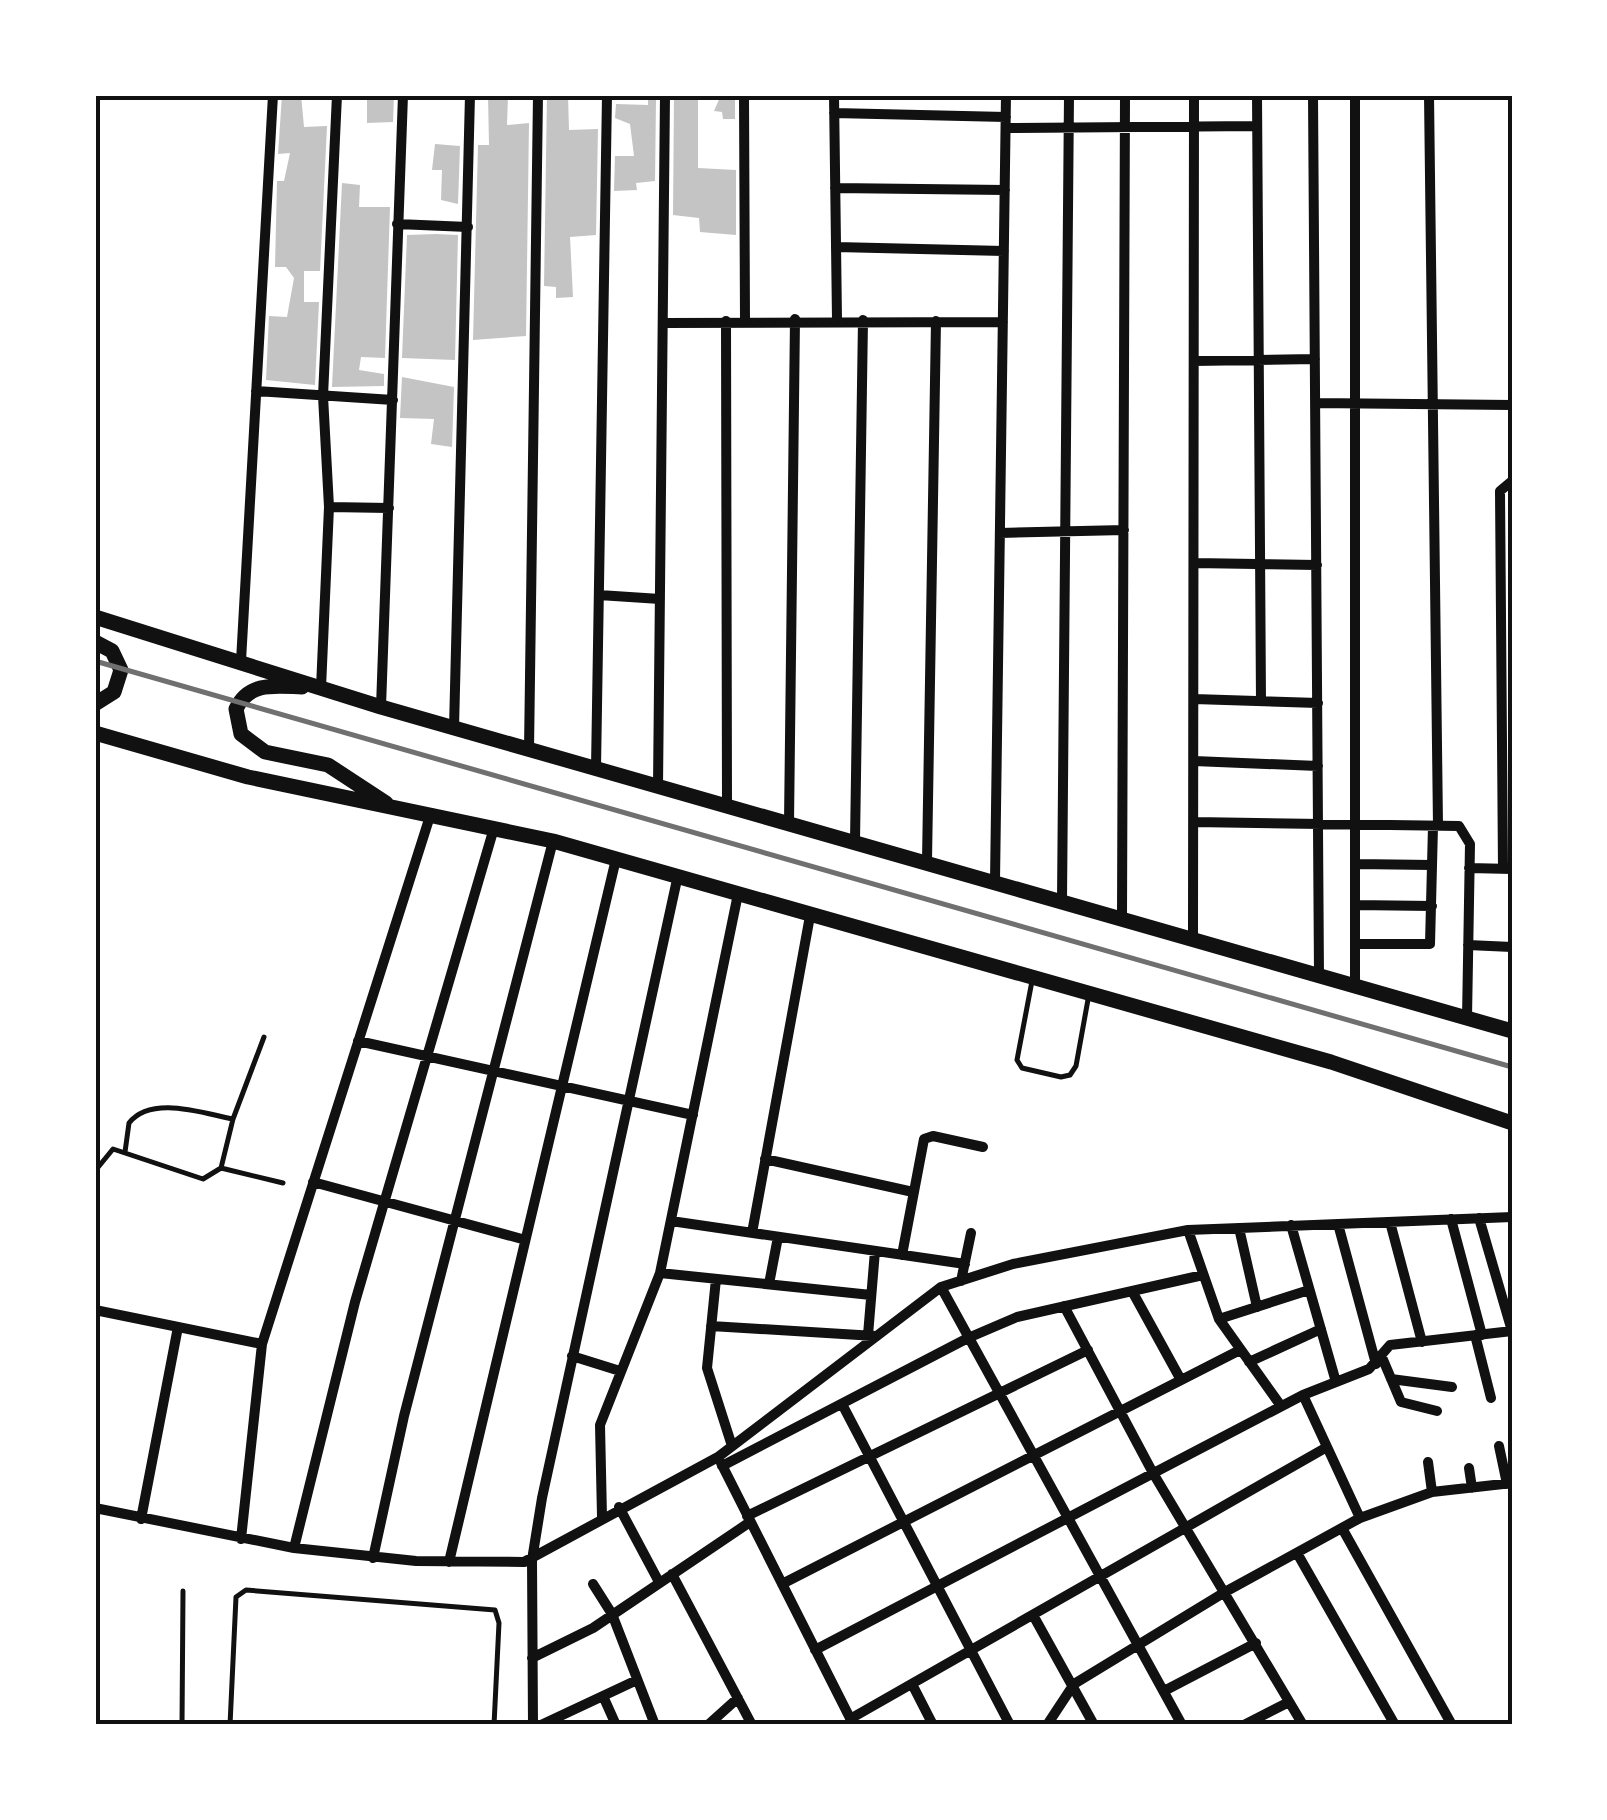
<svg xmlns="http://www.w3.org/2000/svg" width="1607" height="1820" font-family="Barlow,sans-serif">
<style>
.building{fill:#c4c4c4}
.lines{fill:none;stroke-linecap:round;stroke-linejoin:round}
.service{stroke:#111;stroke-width:5}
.minor{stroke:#111;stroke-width:10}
.primary{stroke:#111;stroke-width:15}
.rail{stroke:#707070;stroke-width:5}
.neatline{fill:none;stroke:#111;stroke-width:4}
</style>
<rect width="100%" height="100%" fill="#fff"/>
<!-- building -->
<path class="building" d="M 282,95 L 301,95 L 304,127 L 327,126 L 320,271 L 304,271 L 304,302 L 319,302 L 315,385 L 266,380 L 269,316 L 287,317 L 294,278 L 286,267 L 275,267 L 277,181 L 284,181 L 290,153 L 278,154 Z
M 367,95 L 394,95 L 393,122 L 367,123 Z
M 488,95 L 508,95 L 507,125 L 529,123 L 526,336 L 473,340 L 478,145 L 489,145 Z
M 547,95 L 568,95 L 569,130 L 598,129 L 596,235 L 570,237 L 573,297 L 556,298 L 556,287 L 544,286 Z
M 674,95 L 698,95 L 698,168 L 736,170 L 736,235 L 700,232 L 699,218 L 673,215 Z
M 721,95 L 735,95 L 735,119 L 723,119 L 722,112 L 714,111 Z
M 648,99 L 656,99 L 655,181 L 636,183 L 637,190 L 614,191 L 615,156 L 634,156 L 630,124 L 615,118 L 616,104 L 648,105 Z
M 435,144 L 460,146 L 458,204 L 441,200 L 442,170 L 432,170 Z
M 342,183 L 360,185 L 359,207 L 390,207 L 385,358 L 361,357 L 359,370 L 384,374 L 384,386 L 332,387 Z
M 436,234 L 458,235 L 455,360 L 402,358 L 407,235 Z
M 402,377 L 454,387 L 452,447 L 431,444 L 434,419 L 400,418 Z"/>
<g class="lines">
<!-- service -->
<path class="service" d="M 1032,981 L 1017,1060 L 1022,1068 L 1061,1077 L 1070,1075 L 1076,1066 L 1089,994
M 125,1152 L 129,1123 C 151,1095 202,1113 233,1119
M 221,1168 L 233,1119 L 264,1037
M 95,1171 L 113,1149 L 203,1179 L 221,1168 L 283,1183
M 182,1725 L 183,1591
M 230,1725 L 236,1597 L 246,1590 L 495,1610 L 499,1623 L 494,1725"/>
<!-- minor -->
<path class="minor" d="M 744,95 L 745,321
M 834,95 L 837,319
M 1257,95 L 1261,701
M 1313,95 L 1319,975
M 1429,95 L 1438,826
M 834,113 L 1006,117
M 1006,128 L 1257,126
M 835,188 L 1005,190
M 397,224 L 468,227
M 836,247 L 1004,251
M 726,321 L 727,805
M 664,323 L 1003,322
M 1194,361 L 1315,359
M 256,391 L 393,400
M 1315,403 L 1512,405
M 329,507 L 389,508
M 1000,533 L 1124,530
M 1194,563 L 1317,565
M 599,595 L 660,599
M 241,661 L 273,95
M 321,688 L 329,507 L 323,396 L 337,95
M 1194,699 L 1318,703
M 381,707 L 403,95
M 454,728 L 470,95
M 529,750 L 538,95
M 1194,761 L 1318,766
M 596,768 L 607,95
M 658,786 L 665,95
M 1194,822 L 1459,826 L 1470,844 L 1467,1018
M 789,823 L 795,319
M 855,841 L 863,320
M 927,861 L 936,321
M 1355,864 L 1432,865
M 1469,868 L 1512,869
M 1503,869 L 1500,491 L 1512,481
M 995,881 L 1006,95
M 1062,900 L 1069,95
M 1355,905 L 1432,906
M 1122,918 L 1125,95
M 1193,938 L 1194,95
M 1355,944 L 1430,944 L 1433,826
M 1468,945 L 1512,947
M 1355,985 L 1355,95
M 358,1041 L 693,1115
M 765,1159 L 913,1192
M 313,1182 L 522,1239
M 1479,1218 L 1512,1331
M 1451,1219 L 1482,1335
M 671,1221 L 965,1264
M 1390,1222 L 1422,1342
M 1338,1224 L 1376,1364
M 1291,1225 L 1336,1382
M 1239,1228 L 1257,1307
M 1188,1230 L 1219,1319 L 1281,1406
M 752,1233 L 810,916
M 902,1255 L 924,1139 L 933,1136 L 983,1147
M 660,1273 L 871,1295
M 716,1279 L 707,1368 L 732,1446
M 961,1281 L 971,1233
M 769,1284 L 778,1237
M 941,1287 L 1182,1725
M 1132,1291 L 1181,1380
M 1064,1306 L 1153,1473 L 1303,1725
M 95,1310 L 262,1344
M 1219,1319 L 1309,1290
M 711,1326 L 875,1336
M 868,1335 L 875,1251
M 1475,1335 L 1491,1398
M 1381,1355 L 1401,1402 L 1437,1411
M 572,1356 L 620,1371
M 1249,1362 L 1321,1329
M 1391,1379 L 1452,1387
M 1303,1395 L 1360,1518
M 842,1404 L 1010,1725
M 1499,1446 L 1507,1484
M 1428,1462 L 1432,1492
M 721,1463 L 853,1724
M 722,1466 L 968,1338 L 1017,1317 L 1203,1275
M 1469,1468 L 1472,1488
M 619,1507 L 659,1582
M 95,1508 L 294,1548 L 416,1561 L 524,1562 L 718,1457 L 941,1287 L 1013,1264 L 1188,1230 L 1512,1217
M 747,1516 L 1088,1350
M 602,1517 L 600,1425 L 660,1273 L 738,894
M 141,1519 L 178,1327
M 1342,1528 L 1452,1725
M 241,1539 L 262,1344 L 431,813
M 294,1548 L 355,1302 L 494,828
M 1297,1553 L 1395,1725
M 373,1558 L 404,1416 L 553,841
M 449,1562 L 616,859
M 672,1574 L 752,1725
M 593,1584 L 612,1614 L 655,1725
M 782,1584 L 1240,1350
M 1033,1615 L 1094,1725
M 815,1650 L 1303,1395 L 1369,1369 L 1390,1345 L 1512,1331
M 532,1658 L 593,1628 L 750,1522
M 912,1684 L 933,1725
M 1164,1691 L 1256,1643
M 603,1696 L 616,1725
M 850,1719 L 1327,1447
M 533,1725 L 532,1560 L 542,1498 L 678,875
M 541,1725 L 637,1680
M 708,1725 L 738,1698
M 1047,1725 L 1074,1684 L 1225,1592 L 1360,1518 L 1432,1492 L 1512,1483
M 1244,1725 L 1289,1702"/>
<!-- primary -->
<path class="primary" d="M 95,617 L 381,707 L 1512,1031
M 95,642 L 112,651 L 121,670 L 114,692 L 95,704
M 302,687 C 276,686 249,681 236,709 L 241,734 L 265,752 L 328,765 L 386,803
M 95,733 L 248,777 L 553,841 L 1331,1062 L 1512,1123"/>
<!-- rail -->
<path class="rail" d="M 95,661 L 1512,1067"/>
</g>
<!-- border -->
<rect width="1607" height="1820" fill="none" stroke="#ffffff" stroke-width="195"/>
<rect x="98" y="98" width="1412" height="1624" class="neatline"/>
</svg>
